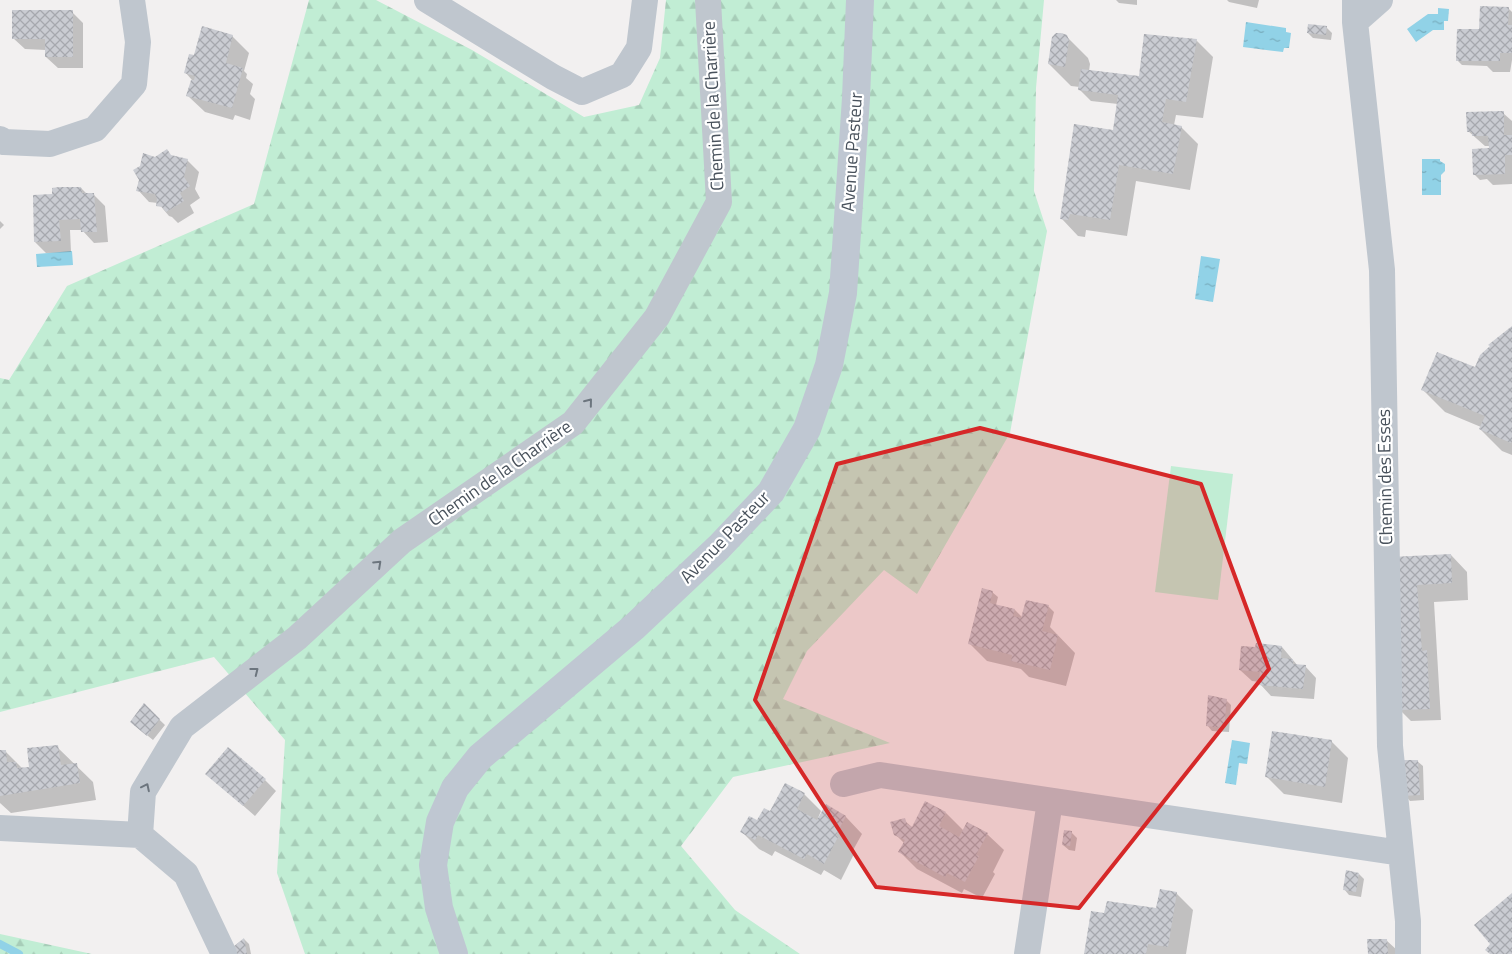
<svg xmlns="http://www.w3.org/2000/svg" width="1512" height="954" font-family="'Titillium Web',sans-serif">
<style>
.green{fill:#c1edd4}
.forest{fill:url(#forest-firs)}
.water{fill:url(#water-ripples)}
.shadow{fill:#0003}
.lines{fill:none;stroke-linecap:round;stroke-linejoin:round}
.stream{stroke:#91d2e7;stroke-width:8}
.building{fill:url(#building-cross-hatch)}
.street{stroke:#bfc6ce;stroke-width:26}
.secondary{stroke:#bfc7d2;stroke-width:28}
.oneway{stroke:#6c757e}
.marked{fill:#d62828;fill-opacity:0.2;stroke:#d62828;stroke-width:4;stroke-linejoin:round}
.labels{text-anchor:middle;stroke-width:4.5;stroke-linejoin:round;paint-order:stroke}
.street-label{font-size:18px;fill:#49525c;stroke:#fff}
</style>
<defs>
<pattern id="forest-firs" width="22" height="20" patternUnits="userSpaceOnUse" patternTransform="scale(1.25)"><rect width="22" height="20" fill="#c1edd4"/><path d="M5 1l3.5 6h-7zM16 11l3.5 6h-7z" fill="#a7cdb8"/></pattern>
<pattern id="water-ripples" width="26" height="14" patternUnits="userSpaceOnUse" patternTransform="scale(1.25)"><rect width="26" height="14" fill="#91d2e7"/><path d="M2 4q2-2 4 0t4 0M15 11q2-2 4 0t4 0" fill="none" stroke="#78adbe"/></pattern>
<pattern id="building-cross-hatch" width="8" height="8" patternUnits="userSpaceOnUse" patternTransform="scale(1.25)"><rect width="8" height="8" fill="#caccd2"/><path d="M0 0l8 8M0 8l8-8" fill="none" stroke="#a6a8ae"/></pattern>
</defs>
<rect width="100%" height="100%" fill="#f2f0f0"/>
<!-- green -->
<path class="green" d="M 1171,466 L 1233,474 L 1218,600 L 1155,592 Z"/>
<!-- forest -->
<path class="forest" d="M 309,0 L 376,0 L 472,50 L 584,117 L 639,105 L 660,58 L 666,0 L 1044,0 L 1036,88 L 1034,191 L 1047,231 L 1010,433 L 917,594 L 884,570 L 807,651 L 783,699 L 890,743 L 733,777 L 681,846 L 735,910 L 800,954 L 305,954 L 277,873 L 285,740 L 214,657 L 0,712 L 0,378 L 9,380 L 67,286 L 254,204 Z
M 0,934 L 92,954 L 0,954 Z"/>
<!-- water -->
<path class="water" d="M 1438,8 L 1449,9 L 1448,21 L 1444,21 L 1444,30 L 1433,30 L 1416,42 L 1407,29 L 1428,14 L 1438,14 Z
M 1246,22 L 1286,28 L 1286,32 L 1291,33 L 1289,48 L 1284,48 L 1283,52 L 1243,47 Z
M 1422,159 L 1440,159 L 1440,161 L 1445,164 L 1445,171 L 1441,175 L 1441,195 L 1422,195 Z
M 72,251 L 73,265 L 37,267 L 36,254 Z
M 1201,256 L 1220,259 L 1213,302 L 1195,299 Z
M 1232,740 L 1250,743 L 1247,764 L 1239,763 L 1236,785 L 1225,783 Z"/>
<!-- shadow -->
<path class="shadow" d="M 1116,0 L 1137,0 L 1137,5 L 1119,3 Z
M 1227,0 L 1259,0 L 1257,8 L 1229,2 Z
M 1508,8 L 1512,12 L 1512,60 L 1510,72 L 1493,72 L 1487,66 L 1462,65 L 1457,60 L 1480,30 Z
M 72,12 L 83,23 L 83,68 L 58,68 L 46,57 L 46,50 L 25,49 L 13,38 Z
M 1326,27 L 1332,33 L 1331,40 L 1313,38 L 1308,33 Z
M 232,36 L 249,53 L 244,71 L 247,74 L 246,78 L 253,84 L 250,94 L 255,99 L 250,120 L 235,115 L 233,120 L 205,112 L 188,96 L 192,80 L 185,72 L 195,57 Z
M 1066,36 L 1088,58 L 1090,64 L 1089,71 L 1140,77 L 1196,40 L 1213,57 L 1203,118 L 1176,115 L 1174,125 L 1181,127 L 1198,144 L 1190,190 L 1136,181 L 1127,236 L 1086,230 L 1085,237 L 1078,236 L 1062,219 L 1114,132 L 1118,104 L 1091,101 L 1080,90 L 1080,87 L 1071,86 L 1049,64 Z
M 1503,113 L 1512,121 L 1512,184 L 1493,185 L 1487,179 L 1480,180 L 1474,174 L 1490,150 L 1490,146 L 1485,146 L 1468,131 Z
M 173,157 L 187,160 L 199,172 L 195,189 L 200,198 L 190,205 L 194,213 L 178,223 L 172,217 L 169,216 L 158,203 L 149,202 L 138,190 L 154,158 Z
M 81,188 L 86,193 L 94,195 L 105,206 L 108,242 L 94,243 L 82,230 L 70,230 L 71,252 L 46,253 L 35,242 L 55,196 Z
M 0,221 L 4,225 L 0,229 Z
M 1512,328 L 1512,455 L 1502,451 L 1480,429 L 1481,427 L 1445,412 L 1423,390 L 1475,368 Z
M 1451,555 L 1467,572 L 1468,600 L 1434,602 L 1441,720 L 1411,721 L 1400,710 L 1392,558 Z
M 992,592 L 998,597 L 996,605 L 1015,610 L 1023,618 L 1048,606 L 1054,612 L 1050,627 L 1075,653 L 1066,686 L 1029,677 L 1021,669 L 987,661 L 970,644 Z
M 1282,647 L 1298,666 L 1305,666 L 1316,678 L 1314,699 L 1271,696 L 1260,684 L 1260,682 L 1252,681 L 1240,670 Z
M 1226,700 L 1231,705 L 1229,732 L 1212,731 L 1207,725 Z
M 144,705 L 165,725 L 153,740 L 137,727 Z
M 1331,741 L 1348,758 L 1342,803 L 1284,794 L 1267,777 Z
M 57,747 L 93,782 L 96,800 L 11,813 L 0,803 L 0,752 L 5,751 L 22,768 L 30,768 Z
M 1417,761 L 1423,766 L 1424,800 L 1410,801 L 1405,795 Z
M 207,774 L 265,780 L 276,791 L 255,816 Z
M 804,794 L 821,811 L 818,818 L 820,819 L 826,806 L 846,817 L 862,834 L 852,852 L 854,854 L 841,880 L 824,870 L 821,875 L 775,851 L 772,856 L 759,849 L 742,832 L 770,813 Z
M 946,813 L 964,831 L 987,834 L 1004,850 L 993,872 L 995,874 L 982,898 L 964,889 L 962,893 L 917,869 L 900,852 L 904,843 L 895,834 L 904,820 L 913,828 Z
M 1071,832 L 1077,838 L 1075,851 L 1069,850 L 1063,845 Z
M 1359,874 L 1364,879 L 1361,897 L 1349,895 L 1344,889 Z
M 1176,893 L 1193,910 L 1186,954 L 1086,954 L 1157,910 Z
M 244,939 L 249,944 L 251,954 L 236,954 Z
M 1386,940 L 1398,951 L 1398,954 L 1369,954 Z"/>
<g class="lines">
<!-- stream -->
<path class="stream" d="M 0,944 L 19,954"/>
</g>
<!-- building -->
<path class="building" d="M 1480,6 L 1509,7 L 1508,25 L 1512,25 L 1512,53 L 1500,53 L 1500,61 L 1456,61 L 1457,29 L 1479,29 Z
M 12,10 L 73,10 L 73,57 L 45,57 L 45,39 L 12,39 Z
M 1308,24 L 1327,26 L 1326,35 L 1307,33 Z
M 202,26 L 233,35 L 226,63 L 243,68 L 232,108 L 186,96 L 191,80 L 194,80 L 195,76 L 184,73 L 189,54 L 194,55 Z
M 1061,33 L 1067,35 L 1069,40 L 1065,67 L 1048,64 L 1052,37 L 1056,33 Z
M 1144,34 L 1197,39 L 1186,102 L 1166,99 L 1162,122 L 1182,126 L 1173,174 L 1119,165 L 1110,220 L 1070,214 L 1068,220 L 1060,219 L 1074,124 L 1113,130 L 1118,95 L 1078,90 L 1081,69 L 1139,76 Z
M 1504,111 L 1504,135 L 1512,135 L 1512,155 L 1505,155 L 1505,174 L 1473,175 L 1472,149 L 1489,148 L 1488,136 L 1472,136 L 1472,132 L 1467,132 L 1466,112 Z
M 167,149 L 171,155 L 188,159 L 184,177 L 190,186 L 180,193 L 184,201 L 166,212 L 162,207 L 156,206 L 157,199 L 155,194 L 136,191 L 139,180 L 133,170 L 140,166 L 143,153 L 155,157 Z
M 59,187 L 81,187 L 82,193 L 94,193 L 97,232 L 81,232 L 80,219 L 59,220 L 61,241 L 34,242 L 33,195 L 52,194 L 52,188 Z
M 1512,326 L 1512,441 L 1511,443 L 1479,429 L 1485,416 L 1421,390 L 1437,352 L 1475,367 L 1480,355 L 1490,346 L 1488,345 Z
M 1451,554 L 1452,583 L 1417,585 L 1422,651 L 1427,650 L 1430,709 L 1399,710 L 1391,557 Z
M 982,588 L 993,591 L 990,603 L 1015,609 L 1013,616 L 1021,618 L 1026,600 L 1049,605 L 1042,631 L 1058,635 L 1050,670 L 1011,661 L 1012,655 L 968,644 Z
M 1256,643 L 1282,646 L 1281,658 L 1293,659 L 1293,664 L 1306,665 L 1303,689 L 1258,685 L 1260,672 L 1239,670 L 1241,646 L 1255,647 Z
M 1208,695 L 1227,699 L 1224,728 L 1206,726 Z
M 144,703 L 160,719 L 147,736 L 130,722 Z
M 1272,731 L 1332,740 L 1325,787 L 1265,777 Z
M 58,745 L 61,765 L 77,763 L 80,783 L 0,796 L 0,750 L 6,750 L 7,762 L 16,762 L 17,768 L 29,767 L 27,748 Z
M 228,747 L 266,779 L 243,806 L 205,774 Z
M 1401,760 L 1418,760 L 1420,795 L 1403,796 Z
M 785,783 L 805,793 L 797,809 L 817,820 L 826,804 L 846,816 L 836,835 L 838,837 L 824,864 L 807,854 L 804,859 L 758,835 L 755,840 L 740,832 L 749,816 L 757,820 L 764,808 L 770,811 Z
M 925,801 L 946,812 L 939,826 L 959,837 L 967,822 L 988,833 L 976,855 L 979,856 L 965,882 L 947,873 L 945,877 L 898,852 L 905,840 L 894,835 L 890,822 L 905,818 L 907,824 L 912,827 Z
M 1064,830 L 1072,831 L 1070,846 L 1062,845 Z
M 1346,870 L 1359,873 L 1356,892 L 1343,890 Z
M 1160,889 L 1177,892 L 1168,947 L 1148,944 L 1146,954 L 1084,954 L 1091,911 L 1104,913 L 1107,901 L 1156,908 Z
M 1512,893 L 1512,954 L 1490,954 L 1485,950 L 1490,944 L 1474,925 Z
M 244,938 L 247,954 L 235,954 L 233,947 Z
M 1367,939 L 1387,939 L 1388,954 L 1368,954 Z"/>
<g class="lines">
<!-- street -->
<path class="street" d="M 427,0 L 553,77 L 582,92 L 622,75 L 639,48 L 645,0
M 1355,0 L 1355,22 L 1382,270 L 1390,746 L 1408,921 L 1408,954
M 1355,22 L 1380,0
M 0,139 L 4,142 L 50,144 L 95,129 L 134,84 L 138,42 L 132,0
M 843,784 L 880,775 L 1401,853
M 0,828 L 140,835
M 140,835 L 143,792 L 182,727 L 297,638 L 402,541 L 573,423 L 657,317 L 719,202 L 708,0
M 140,835 L 186,874 L 224,954
M 1027,954 L 1050,801"/>
<!-- secondary -->
<path class="secondary" d="M 454,954 L 439,908 L 433,865 L 440,822 L 455,788 L 480,757 L 634,627 L 719,547 L 771,492 L 807,429 L 829,365 L 843,293 L 856,98 L 860,0"/>
</g>
<!-- one-way arrows -->
<defs><path id="oneway-chevron" d="M-2-3.5L2.5 0L-2 3.5" fill="none" stroke-width="1.6" stroke-linecap="round" stroke-linejoin="round" transform="scale(1.25)"/></defs>
<g class="oneway">
<use href="#oneway-chevron" transform="translate(589 402) rotate(-51)"/>
<use href="#oneway-chevron" transform="translate(378 564) rotate(-43)"/>
<use href="#oneway-chevron" transform="translate(255 671) rotate(-38)"/>
<use href="#oneway-chevron" transform="translate(146 787) rotate(-64)"/>
</g>
<!-- marked area -->
<path class="marked" d="M 980,428 L 1201,484 L 1269,669 L 1079,908 L 876,887 L 755,700 L 837,464 Z"/>
<g class="labels">
<!-- street labels -->
<g class="street-label">
<text transform="translate(713 106) rotate(-93)" y="6">Chemin de la Charrière</text>
<text transform="translate(852 152) rotate(-86)" y="6">Avenue Pasteur</text>
<text transform="translate(500 473) rotate(-35)" y="6">Chemin de la Charrière</text>
<text transform="translate(1385 477) rotate(-91)" y="6">Chemin des Esses</text>
<text transform="translate(725 537) rotate(-46)" y="6">Avenue Pasteur</text>
</g>
</g>
</svg>
